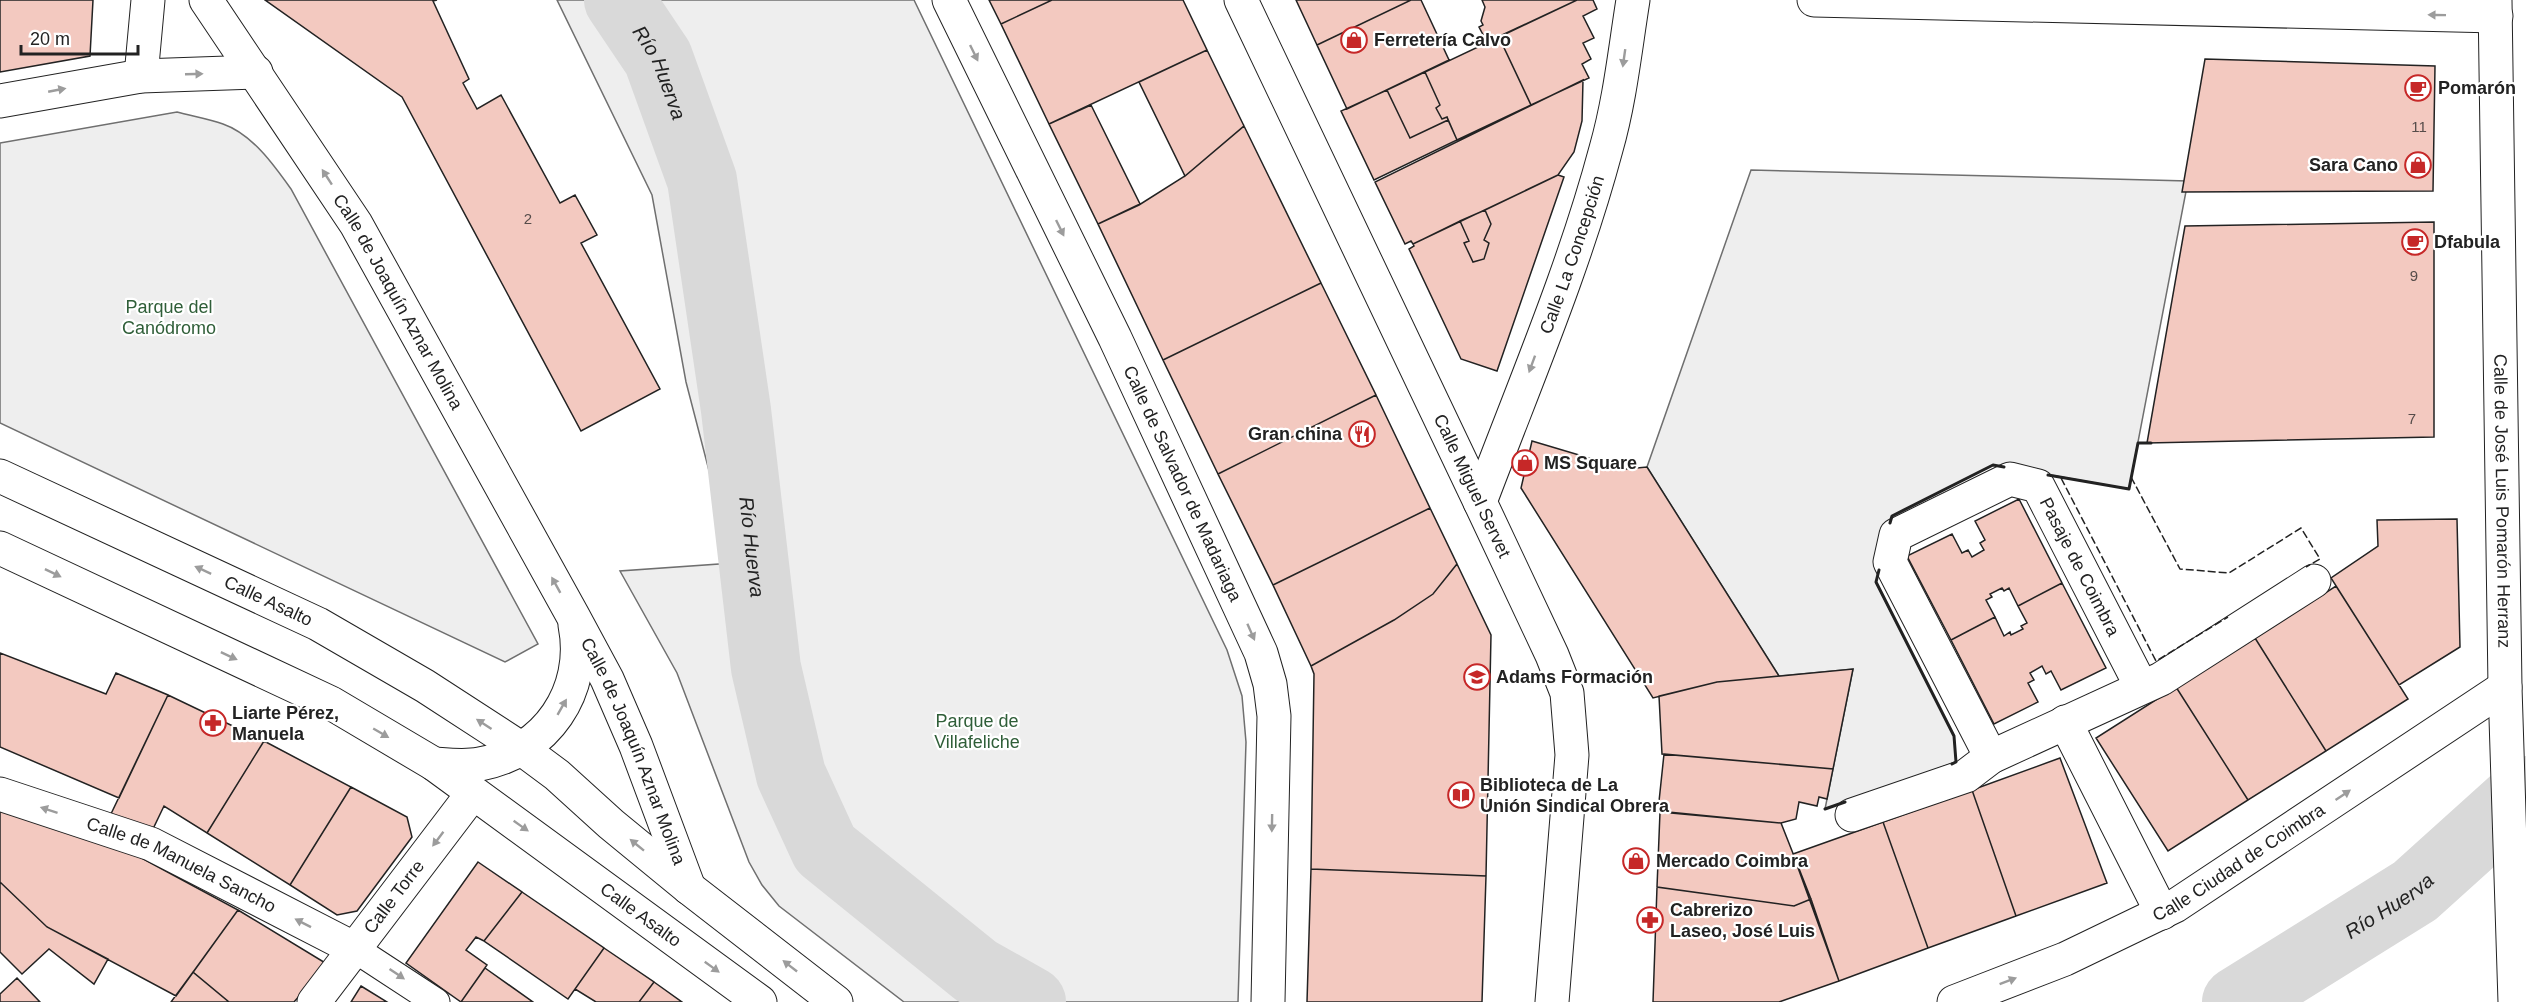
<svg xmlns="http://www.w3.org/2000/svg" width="2526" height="1002" font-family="Helvetica,sans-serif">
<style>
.green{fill:#eee;stroke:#6f6f6f;stroke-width:1.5}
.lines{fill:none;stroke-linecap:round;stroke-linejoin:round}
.river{stroke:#d9d9d9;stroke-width:70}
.building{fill:#f3c9c0;stroke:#222;stroke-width:1.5}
.pedestrian-casing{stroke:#222;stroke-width:29}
.minor-casing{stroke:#222;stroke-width:35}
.secondary-casing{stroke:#222;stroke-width:35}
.pedestrian{stroke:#fff;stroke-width:27}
.minor{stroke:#fff;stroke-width:33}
.secondary{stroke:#fff;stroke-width:33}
.fence{stroke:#222;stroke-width:1.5;stroke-dasharray:8 3;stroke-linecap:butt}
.wall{stroke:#222;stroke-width:3}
.oneway{fill:#9c9c9c}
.labels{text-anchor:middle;stroke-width:4.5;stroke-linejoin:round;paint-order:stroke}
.number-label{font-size:15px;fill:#564c4a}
.poi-label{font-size:18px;font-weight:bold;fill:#222;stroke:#fff;text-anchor:start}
.street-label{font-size:18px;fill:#222;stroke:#fff}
.park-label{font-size:18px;fill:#2f5e38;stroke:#fff}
.water-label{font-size:20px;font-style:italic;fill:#222;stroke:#fff}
</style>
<rect width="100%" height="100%" fill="#fff"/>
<!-- green -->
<path class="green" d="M 557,0 L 914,0 L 1227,650 L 1242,696 L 1246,742 L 1238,1002 L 904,1002 L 779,906 L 762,885 L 749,862 L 677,673 L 620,571 L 733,563 L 686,382 L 652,195 Z
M 177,112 C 192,116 209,119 223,124 C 252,134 274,165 291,189 L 538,644 L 505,662 L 0,423 L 0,143 Z
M 1751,170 L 2188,181 L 2129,489 L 1993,465 L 1892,516 L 1876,583 L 1954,736 L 1956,762 L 1825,809 L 1853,669 L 1779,676 L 1647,467 Z"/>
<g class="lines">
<!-- river -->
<g class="river">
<path id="s1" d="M 619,0 L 658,58 L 702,180 L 736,410 L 766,668 L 791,775 L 825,849 L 976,971 L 1031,1002"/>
<path id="s2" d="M 2237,1002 L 2415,891 L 2526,791"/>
</g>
</g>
<!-- building -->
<path class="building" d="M 0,0 L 93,0 L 90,56 L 0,72 Z
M 265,0 L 437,0 L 433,1 L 469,79 L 463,83 L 477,109 L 501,95 L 560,203 L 575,195 L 597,235 L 581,243 L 660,389 L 581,431 L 402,97 Z
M 989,0 L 1052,0 L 1001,24 Z
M 1052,0 L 1183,0 L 1207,50 L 1049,124 L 1001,24 Z
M 1296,0 L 1411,0 L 1317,45 Z
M 1411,0 L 1421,0 L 1449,60 L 1347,109 L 1317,45 Z
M 1482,0 L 1577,0 L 1487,42 L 1479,27 L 1483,25 L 1481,21 L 1485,7 Z
M 1577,0 L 1593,0 L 1597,9 L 1583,16 L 1594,38 L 1583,43 L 1591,59 L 1582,64 L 1589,78 L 1531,105 L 1499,37 Z
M 1499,37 L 1531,105 L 1457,140 L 1447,117 L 1442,119 L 1436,108 L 1440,105 L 1425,72 Z
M 1207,50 L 1244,126 L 1185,176 L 1139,82 Z
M 2205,59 L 2435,66 L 2433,191 L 2182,192 Z
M 1425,72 L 1440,105 L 1436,108 L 1442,119 L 1447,117 L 1448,120 L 1410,138 L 1387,90 Z
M 1583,80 L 1582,121 L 1574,152 L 1558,175 L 1413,244 L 1411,241 L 1405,244 L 1375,182 Z
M 1387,90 L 1410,138 L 1448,120 L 1457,140 L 1374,180 L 1341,111 Z
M 1091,105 L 1140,204 L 1098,224 L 1049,124 Z
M 1244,126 L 1321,283 L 1163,360 L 1098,224 L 1139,205 L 1185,176 Z
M 1558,175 L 1564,177 L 1497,371 L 1461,359 L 1409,249 L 1414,246 L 1413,244 L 1460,221 L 1469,241 L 1464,243 L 1473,262 L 1484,259 L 1489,243 L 1484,240 L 1491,224 L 1485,210 Z
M 1485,210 L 1491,224 L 1484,240 L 1489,243 L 1484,259 L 1473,262 L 1464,243 L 1469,241 L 1460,221 Z
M 2434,222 L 2434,437 L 2147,443 L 2185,226 Z
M 1321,283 L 1376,395 L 1218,474 L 1163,360 Z
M 1376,395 L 1430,508 L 1273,585 L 1218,474 Z
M 1532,441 L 1626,469 L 1647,467 L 1779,676 L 1717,682 L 1653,698 L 1521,488 Z
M 2019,499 L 2062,583 L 2018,606 L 2009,588 L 2004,591 L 2002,588 L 1990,594 L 1992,597 L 1986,600 L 1995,617 L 1951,640 L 1907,556 L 1952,534 L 1962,553 L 1968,550 L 1972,557 L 1984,550 L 1980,543 L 1985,540 L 1975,521 Z
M 1430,508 L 1457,564 L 1433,594 L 1394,620 L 1311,666 L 1273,585 Z
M 2457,519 L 2460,647 L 2399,685 L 2331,578 L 2378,546 L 2377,520 Z
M 1457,564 L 1491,635 L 1486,876 L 1311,869 L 1314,674 L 1311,666 L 1394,620 L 1433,594 Z
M 2062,583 L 2106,668 L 2061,690 L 2051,671 L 2046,674 L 2042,666 L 2030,673 L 2034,680 L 2028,683 L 2038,702 L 1994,724 L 1951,640 L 1995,617 L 2004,636 L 2010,632 L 2011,635 L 2023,629 L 2021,626 L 2027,623 L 2018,606 Z
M 2336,586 L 2408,699 L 2326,751 L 2255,638 Z
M 2255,638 L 2326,751 L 2248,800 L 2176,687 Z
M 0,653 L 106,694 L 116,673 L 168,695 L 119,798 L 0,747 Z
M 1853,669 L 1833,769 L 1662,754 L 1659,696 L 1717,682 Z
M 2176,687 L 2248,800 L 2168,851 L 2096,738 Z
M 168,695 L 264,741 L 207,833 L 164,806 L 151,833 L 109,818 Z
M 264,741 L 351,787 L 290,885 L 207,833 Z
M 1664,754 L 1833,769 L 1827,799 L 1819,797 L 1817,806 L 1799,802 L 1796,819 L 1781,823 L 1658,811 Z
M 2060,758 L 2107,883 L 2016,916 L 1972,790 Z
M 351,787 L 407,817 L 412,837 L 357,911 L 337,915 L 290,885 Z
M 1972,790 L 2016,916 L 1928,948 L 1883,822 Z
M 0,809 L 123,848 L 238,910 L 176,996 L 47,927 L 0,882 Z
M 1660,812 L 1781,823 L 1811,899 L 1794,906 L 1657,887 Z
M 1883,822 L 1928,948 L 1839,981 L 1793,854 Z
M 478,862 L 522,892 L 484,941 L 476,937 L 466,950 L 487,965 L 461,1002 L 406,963 Z
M 1311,869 L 1486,876 L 1482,1002 L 1307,1002 Z
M 0,882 L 47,927 L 108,959 L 94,984 L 49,949 L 22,974 L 0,952 Z
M 1657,887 L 1794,906 L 1811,899 L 1839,981 L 1779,1002 L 1653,1002 Z
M 522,892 L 604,948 L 568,999 L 484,941 Z
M 238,910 L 327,964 L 294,1002 L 229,1002 L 193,972 Z
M 604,948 L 654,982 L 639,1002 L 596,1002 L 575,989 Z
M 485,968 L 533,1002 L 461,1002 Z
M 193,972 L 229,1002 L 171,1002 Z
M 17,978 L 40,1002 L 0,1002 L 0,994 Z
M 654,982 L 682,1002 L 639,1002 Z
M 361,986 L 387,1002 L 351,1002 Z"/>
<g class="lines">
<!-- pedestrian casing -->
<g class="pedestrian-casing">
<path id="pedestrian" d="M 355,949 L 436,1002"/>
</g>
<!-- minor casing -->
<g class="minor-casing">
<g id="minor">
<path id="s3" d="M 206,0 L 356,224 L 573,616 L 607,679 L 636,746 L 689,888"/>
<path id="s4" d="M 949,0 L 1115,338 L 1261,653 L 1270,684 L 1274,716 L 1268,1002"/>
<path d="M 1814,0 L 2496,16"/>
<path id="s5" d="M 2495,0 L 2505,687 L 2515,1002"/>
<path d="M 141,76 L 148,0"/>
<path d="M 0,101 L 141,76 L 256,72"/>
<path id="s6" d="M 1480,502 C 1524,385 1574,269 1606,149 C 1620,100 1625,50 1633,0"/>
<path d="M 2065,722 L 2162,913"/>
<path id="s7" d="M 1991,757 L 1890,562 L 1896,535 L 2010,479 L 2038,486 L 2141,686"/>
<path d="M 434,764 C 449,765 465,767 480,764 C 546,752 588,691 575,625"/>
<path id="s8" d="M 0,794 L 151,844 L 355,949"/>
<path d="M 1852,815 L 1966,776 L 1991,757 L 2161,679 L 2314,581"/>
<path id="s9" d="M 314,1002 L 473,793"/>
<path id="s10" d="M 1954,1002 L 2065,959 L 2175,906 L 2505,687"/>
</g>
</g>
<!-- secondary casing -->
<g class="secondary-casing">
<g id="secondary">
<path id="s11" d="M 1241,0 L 1480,502 L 1552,655 L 1567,693 L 1572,755 L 1552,1002"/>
<path id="s12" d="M 0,476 L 318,624 L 425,686 L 522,749 L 557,775 L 611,824 L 689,888 L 836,1002"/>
<path id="s13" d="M 0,548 L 331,703 L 434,764 L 760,1002"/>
</g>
</g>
<!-- pedestrian -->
<use href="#pedestrian" class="pedestrian"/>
<!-- minor -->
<use href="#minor" class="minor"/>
<!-- secondary -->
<use href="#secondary" class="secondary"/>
<!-- fence -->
<path class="fence" d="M 2131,477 L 2180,569 L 2229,573 L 2301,528 L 2320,559 L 2306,567
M 2061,478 L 2156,661 L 2228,617"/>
<!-- wall -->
<path class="wall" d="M 2048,475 L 2129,489 L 2138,443 L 2151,443
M 1890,523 L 1892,516 L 1993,465 L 2004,467
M 1879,570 L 1876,582 L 1954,736 L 1956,762 L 1952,764
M 1825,809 L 1845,802"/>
</g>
<!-- one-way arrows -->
<defs><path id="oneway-solid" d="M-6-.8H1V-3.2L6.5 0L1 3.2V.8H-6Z" transform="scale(1.5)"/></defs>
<g class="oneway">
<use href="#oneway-solid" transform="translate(2437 15) rotate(-179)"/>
<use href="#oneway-solid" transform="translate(974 53) rotate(64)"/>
<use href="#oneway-solid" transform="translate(1624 58) rotate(98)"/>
<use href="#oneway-solid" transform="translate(194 74) rotate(-2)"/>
<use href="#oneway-solid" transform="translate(57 90) rotate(-11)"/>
<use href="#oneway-solid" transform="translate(327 177) rotate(-123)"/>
<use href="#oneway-solid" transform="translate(1060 228) rotate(64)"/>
<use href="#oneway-solid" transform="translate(1532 364) rotate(110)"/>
<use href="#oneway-solid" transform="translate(203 570) rotate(-155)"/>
<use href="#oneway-solid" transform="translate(53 573) rotate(26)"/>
<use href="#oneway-solid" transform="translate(556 585) rotate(-119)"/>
<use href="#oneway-solid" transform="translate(1251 632) rotate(66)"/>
<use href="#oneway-solid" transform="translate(229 656) rotate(25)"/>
<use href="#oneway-solid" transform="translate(562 707) rotate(-60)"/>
<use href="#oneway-solid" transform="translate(484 724) rotate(-147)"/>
<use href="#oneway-solid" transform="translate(381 733) rotate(30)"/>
<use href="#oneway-solid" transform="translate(2343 795) rotate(-34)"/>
<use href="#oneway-solid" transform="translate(49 810) rotate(-162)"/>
<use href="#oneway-solid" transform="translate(1272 823) rotate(91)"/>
<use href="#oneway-solid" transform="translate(521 826) rotate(35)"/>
<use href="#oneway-solid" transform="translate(438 839) rotate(127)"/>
<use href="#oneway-solid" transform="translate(637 845) rotate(-141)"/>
<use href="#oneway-solid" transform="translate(303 923) rotate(-153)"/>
<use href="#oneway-solid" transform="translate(790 966) rotate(-142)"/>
<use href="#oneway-solid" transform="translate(712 967) rotate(36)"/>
<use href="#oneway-solid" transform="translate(397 974) rotate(34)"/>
<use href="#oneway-solid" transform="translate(2008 981) rotate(-21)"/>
</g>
<!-- icons -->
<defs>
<g id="shop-ring" transform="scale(1.35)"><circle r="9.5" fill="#fff" stroke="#c62828" stroke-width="1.5"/><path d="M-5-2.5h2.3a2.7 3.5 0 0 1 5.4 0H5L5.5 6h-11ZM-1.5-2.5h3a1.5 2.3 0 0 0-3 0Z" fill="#c62828"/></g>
<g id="cafe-ring" transform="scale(1.35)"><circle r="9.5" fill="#fff" stroke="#c62828" stroke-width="1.5"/><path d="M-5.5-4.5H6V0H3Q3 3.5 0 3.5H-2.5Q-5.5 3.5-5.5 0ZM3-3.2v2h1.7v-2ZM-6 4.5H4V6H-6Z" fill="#c62828"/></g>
<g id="restaurant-ring" transform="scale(1.35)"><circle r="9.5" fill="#fff" stroke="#c62828" stroke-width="1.5"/><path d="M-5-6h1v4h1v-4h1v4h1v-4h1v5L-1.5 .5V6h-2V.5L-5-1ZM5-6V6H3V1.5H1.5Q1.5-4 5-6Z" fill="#c62828"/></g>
<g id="school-ring" transform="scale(1.35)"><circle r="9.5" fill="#fff" stroke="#c62828" stroke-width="1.5"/><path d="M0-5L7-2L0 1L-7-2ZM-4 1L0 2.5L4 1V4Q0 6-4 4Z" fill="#c62828"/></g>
<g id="pharmacy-ring" transform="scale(1.35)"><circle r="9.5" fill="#fff" stroke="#c62828" stroke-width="1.5"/><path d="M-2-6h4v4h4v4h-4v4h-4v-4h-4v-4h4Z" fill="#c62828"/></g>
<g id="library-ring" transform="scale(1.35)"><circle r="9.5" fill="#fff" stroke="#c62828" stroke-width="1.5"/><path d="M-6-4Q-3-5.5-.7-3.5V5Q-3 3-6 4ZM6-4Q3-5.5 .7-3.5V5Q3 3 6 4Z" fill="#c62828"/></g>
</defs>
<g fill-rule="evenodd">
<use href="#shop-ring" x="1354" y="40"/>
<use href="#cafe-ring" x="2418" y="88"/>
<use href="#shop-ring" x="2418" y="165"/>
<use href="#cafe-ring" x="2415" y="242"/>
<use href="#restaurant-ring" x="1362" y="434"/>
<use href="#shop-ring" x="1525" y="463"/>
<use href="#school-ring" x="1477" y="677"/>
<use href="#pharmacy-ring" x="213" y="723"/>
<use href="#library-ring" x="1461" y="795"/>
<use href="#shop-ring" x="1636" y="861"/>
<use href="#pharmacy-ring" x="1650" y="920"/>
</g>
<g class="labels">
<!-- number labels -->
<g class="number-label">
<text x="2419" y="132">11</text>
<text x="528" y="224">2</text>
<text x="2414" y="281">9</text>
<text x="2412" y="424">7</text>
</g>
<!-- poi labels -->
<g class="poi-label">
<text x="1374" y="46">Ferretería Calvo</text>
<text x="2438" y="94">Pomarón</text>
<text x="2398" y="171" text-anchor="end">Sara Cano</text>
<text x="2434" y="248">Dfabula</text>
<text x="1342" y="440" text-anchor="end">Gran china</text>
<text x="1544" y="469">MS Square</text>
<text x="1496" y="683">Adams Formación</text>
<text x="232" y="719">Liarte Pérez,<tspan x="232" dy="21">Manuela</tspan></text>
<text x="1480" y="791">Biblioteca de La<tspan x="1480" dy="21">Unión Sindical Obrera</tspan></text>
<text x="1656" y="867">Mercado Coimbra</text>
<text x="1670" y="916">Cabrerizo<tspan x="1670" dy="21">Laseo, José Luis</tspan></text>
</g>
<!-- street labels -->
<g class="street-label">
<text dy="6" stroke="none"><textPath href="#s6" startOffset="264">Calle La Concepción</textPath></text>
<text dy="6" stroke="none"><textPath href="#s3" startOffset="358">Calle de Joaquín Aznar Molina</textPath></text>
<text dy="6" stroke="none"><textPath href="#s4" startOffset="537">Calle de Salvador de Madariaga</textPath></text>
<text dy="6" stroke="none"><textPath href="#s11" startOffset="538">Calle Miguel Servet</textPath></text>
<text dy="6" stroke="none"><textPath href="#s5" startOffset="501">Calle de José Luis Pomarón Herranz</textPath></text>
<text dy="6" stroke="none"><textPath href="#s7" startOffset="494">Pasaje de Coimbra</textPath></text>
<text dy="6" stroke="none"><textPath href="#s12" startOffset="296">Calle Asalto</textPath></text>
<text dy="6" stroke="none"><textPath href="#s3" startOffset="866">Calle de Joaquín Aznar Molina</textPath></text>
<text dy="6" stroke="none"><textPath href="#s10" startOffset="318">Calle Ciudad de Coimbra</textPath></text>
<text dy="6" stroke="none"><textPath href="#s8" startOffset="195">Calle de Manuela Sancho</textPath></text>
<text dy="6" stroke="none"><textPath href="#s9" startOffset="132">Calle Torre</textPath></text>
<text dy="6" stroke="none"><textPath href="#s13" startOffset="741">Calle Asalto</textPath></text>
</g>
<!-- park labels -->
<g class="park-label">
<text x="169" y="313">Parque del<tspan x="169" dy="21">Canódromo</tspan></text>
<text x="977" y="727">Parque de<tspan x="977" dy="21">Villafeliche</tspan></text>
</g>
<!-- water labels -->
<g class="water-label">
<text dy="7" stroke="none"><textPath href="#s1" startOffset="84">Río Huerva</textPath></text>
<text dy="7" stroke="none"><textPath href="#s1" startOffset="570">Río Huerva</textPath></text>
<text dy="7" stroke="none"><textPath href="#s2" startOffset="180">Río Huerva</textPath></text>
</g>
</g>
<!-- scale -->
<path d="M21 45v9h117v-9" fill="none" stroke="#222222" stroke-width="3"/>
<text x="30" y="45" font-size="18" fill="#222222" stroke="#ffffff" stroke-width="4.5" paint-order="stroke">20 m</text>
</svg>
